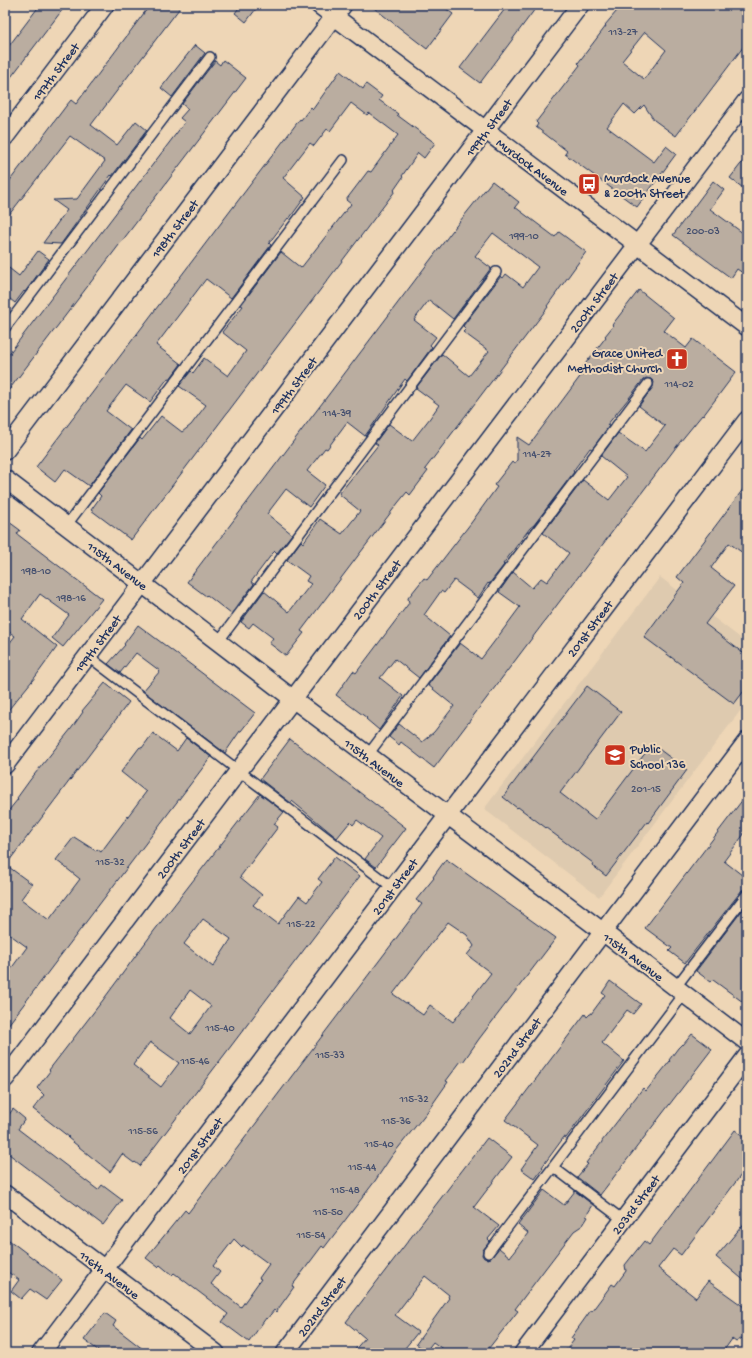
<svg xmlns="http://www.w3.org/2000/svg" width="752" height="1358" font-family="'Gochi Hand',sans-serif">
<style>
.built{fill:#decaaf}
.building{fill:#baada0;stroke:#1b2f5e;fill-rule:evenodd}
.lines{fill:none;stroke-linecap:round;stroke-linejoin:round}
.lane-casing{stroke:#1b2f5e;stroke-width:12}
.street-casing{stroke:#1b2f5e;stroke-width:20}
.lane{stroke:#eed6b6;stroke-width:9}
.street{stroke:#eed6b6;stroke-width:17}
.labels{text-anchor:middle;stroke-width:4;stroke-linejoin:round;paint-order:stroke}
.number-label{font-size:11px;fill:#434e6e}
.street-label{font-size:13px;fill:#1b2f5e;stroke:#eed6b6}
.poi-label{font-size:13px;fill:#1b2f5e;stroke:#eed6b6;text-anchor:start}
</style>
<rect width="100%" height="100%" fill="#eed6b6"/>
<filter id="ink" filterUnits="userSpaceOnUse"><feTurbulence type="fractalNoise" baseFrequency=".025" numOctaves="2"/><feDisplacementMap in="SourceGraphic" scale="8" xChannelSelector="R" yChannelSelector="G"/><feConvolveMatrix kernelMatrix="1 2 1 2 8 2 1 2 1" color-interpolation-filters="sRGB"/></filter>
<g filter="url(#ink)">
<!-- built -->
<path class="built" d="M 660,577 L 747,643 L 747,702 L 599,897 L 484,809 Z"/>
<!-- building -->
<path class="building" d="M 40,5 L 66,5 L 5,85 L 5,51 Z
M 150,5 L 182,5 L 91,125 L 117,145 L 136,121 L 147,130 L 112,176 L 111,175 L 61,244 L 43,243 L 67,210 L 53,200 L 77,199 L 105,161 L 70,136 L 5,220 L 5,187 L 66,106 L 71,100 L 76,104 Z
M 241,5 L 259,5 L 246,22 L 235,13 Z
M 370,5 L 441,5 L 453,14 L 427,49 Z
M 508,5 L 538,5 L 480,83 L 460,68 Z
M 622,5 L 747,5 L 747,42 L 676,136 L 654,120 L 644,105 L 635,114 L 624,104 L 607,127 L 654,162 L 666,146 L 676,154 L 637,207 L 565,154 L 567,151 L 536,127 L 538,124 L 536,122 L 580,65 L 578,63 L 606,26 L 605,25 ZM 645,32 L 666,50 L 644,79 L 622,61 Z
M 195,45 L 205,53 L 172,97 L 161,88 Z
M 223,60 L 246,78 L 5,395 L 5,359 L 185,122 L 180,118 L 188,109 L 182,104 L 215,61 L 220,65 Z
M 340,71 L 363,89 L 366,84 L 382,96 L 379,100 L 398,114 L 397,115 L 435,143 L 424,158 L 418,153 L 402,176 L 403,177 L 394,190 L 395,191 L 131,540 L 91,510 L 101,496 L 98,493 L 140,438 L 142,440 L 161,416 L 182,432 L 191,425 L 206,405 L 179,386 L 191,371 L 193,373 L 204,358 L 228,376 L 246,351 L 222,332 L 243,306 L 241,305 L 281,252 L 301,268 L 351,204 L 346,200 L 368,171 L 371,172 L 398,135 L 369,113 L 367,115 L 351,103 L 330,131 L 327,129 L 314,146 L 310,143 L 283,178 L 305,197 L 289,219 L 288,218 L 269,243 L 271,245 L 231,298 L 206,279 L 156,345 L 181,364 L 170,379 L 168,378 L 150,402 L 126,385 L 106,411 L 131,430 L 89,486 L 65,469 L 55,482 L 36,467 L 300,119 L 301,120 L 311,107 L 313,109 Z
M 747,156 L 747,191 L 730,178 Z
M 492,181 L 519,202 L 515,207 L 555,237 L 559,232 L 586,252 L 547,306 L 548,307 L 425,469 L 428,471 L 410,495 L 407,492 L 398,503 L 301,631 L 304,633 L 286,656 L 269,643 L 273,638 L 253,623 L 249,628 L 241,622 L 264,591 L 289,612 L 311,584 L 306,581 L 309,576 L 287,560 L 301,541 L 303,543 L 320,519 L 342,534 L 360,511 L 339,494 L 378,445 L 375,443 L 389,424 L 412,441 L 430,418 L 439,405 L 416,388 L 442,354 L 469,376 L 489,351 L 463,332 L 466,329 L 463,326 L 501,276 L 503,278 L 506,274 L 523,287 L 538,267 L 493,233 L 475,256 L 491,268 L 453,319 L 429,300 L 414,320 L 436,337 L 430,345 L 432,347 L 407,381 L 405,379 L 365,436 L 347,422 L 327,449 L 325,448 L 307,471 L 325,485 L 309,507 L 286,489 L 267,514 L 292,534 L 277,553 L 275,551 L 272,554 L 251,582 L 254,584 L 231,614 L 207,595 L 206,596 L 187,582 L 456,226 Z
M 713,181 L 724,190 L 710,209 L 747,236 L 747,276 L 737,269 L 731,278 L 673,235 Z
M 38,251 L 49,259 L 25,292 L 24,291 L 15,303 L 5,295 L 5,265 L 19,276 Z
M 639,290 L 674,318 L 664,331 L 686,348 L 693,339 L 736,372 L 703,416 L 702,415 L 680,442 L 434,768 L 401,742 L 399,745 L 389,737 L 399,724 L 422,742 L 434,732 L 454,706 L 428,685 L 460,643 L 481,659 L 500,634 L 520,607 L 499,592 L 513,572 L 532,588 L 541,578 L 547,582 L 569,553 L 543,533 L 583,480 L 609,500 L 627,477 L 601,456 L 618,433 L 645,452 L 665,426 L 639,406 L 653,387 L 654,382 L 651,379 L 646,378 L 643,380 L 629,398 L 607,425 L 609,426 L 592,449 L 590,448 L 573,471 L 574,472 L 534,525 L 530,528 L 503,564 L 504,565 L 489,584 L 488,583 L 478,598 L 454,580 L 444,593 L 441,591 L 424,615 L 450,636 L 419,678 L 395,659 L 380,678 L 403,696 L 379,730 L 366,719 L 367,718 L 336,695 L 353,671 L 356,673 L 409,603 L 408,598 L 424,578 L 427,580 L 471,523 L 497,487 L 494,485 L 512,462 L 514,464 L 517,460 L 517,437 L 529,445 L 585,370 L 582,368 L 606,337 L 605,336 L 613,326 L 612,325 Z
M 747,484 L 747,556 L 729,543 L 711,568 L 734,586 L 705,624 L 747,656 L 747,687 L 734,704 L 644,637 L 684,583 L 677,577 Z
M 5,519 L 20,530 L 17,534 L 102,599 L 63,647 L 52,638 L 69,615 L 40,594 L 22,619 L 57,647 L 36,676 L 5,714 L 5,664 L 10,657 L 5,653 L 5,649 L 15,636 L 5,629 Z
M 138,625 L 255,713 L 241,731 L 240,731 L 225,753 L 143,691 L 160,671 L 136,653 L 120,673 L 108,664 L 125,645 L 124,644 Z
M 105,683 L 129,702 L 6,865 L 32,884 L 21,899 L 49,920 L 80,879 L 56,860 L 74,837 L 96,851 L 97,849 L 101,852 L 146,792 L 121,772 L 139,748 L 140,747 L 142,748 L 153,733 L 177,751 L 186,738 L 211,757 L 5,1029 L 5,977 L 27,947 L 5,931 L 5,815 L 18,799 L 17,798 L 30,780 L 71,729 L 83,712 L 82,711 Z
M 587,686 L 621,712 L 560,793 L 595,820 L 652,744 L 687,770 L 648,823 L 647,822 L 606,876 L 592,865 L 593,863 L 518,807 L 517,808 L 503,797 Z
M 290,739 L 406,828 L 376,867 L 365,859 L 381,838 L 357,820 L 353,825 L 350,822 L 337,838 L 292,801 L 291,803 L 260,779 Z
M 260,794 L 284,812 L 274,824 L 278,827 L 240,877 L 262,895 L 253,905 L 278,924 L 299,896 L 307,902 L 322,882 L 318,879 L 335,857 L 360,876 L 140,1166 L 135,1162 L 134,1163 L 122,1154 L 110,1172 L 68,1138 L 69,1137 L 33,1109 L 44,1095 L 37,1088 L 50,1071 L 49,1070 L 103,1000 L 154,931 ZM 203,919 L 231,939 L 213,967 L 184,944 ZM 190,990 L 211,1006 L 190,1034 L 170,1018 ZM 150,1042 L 179,1063 L 161,1087 L 133,1065 Z
M 747,794 L 747,830 L 724,861 L 747,879 L 747,888 L 742,890 L 685,963 L 669,951 L 672,948 L 645,928 Z
M 446,859 L 556,938 L 479,1039 L 463,1062 L 461,1061 L 446,1081 L 448,1082 L 427,1112 L 391,1157 L 375,1181 L 324,1248 L 322,1246 L 292,1286 L 294,1287 L 276,1312 L 274,1310 L 267,1319 L 266,1318 L 249,1342 L 222,1322 L 228,1314 L 174,1273 L 172,1275 L 160,1265 L 158,1267 L 146,1258 L 185,1210 L 188,1213 L 404,928 L 422,904 L 416,900 L 434,878 L 433,877 ZM 448,922 L 467,935 L 474,946 L 467,955 L 491,973 L 453,1022 L 430,1005 L 423,1015 L 393,994 ZM 234,1239 L 242,1247 L 243,1245 L 269,1264 L 259,1278 L 261,1279 L 241,1307 L 211,1284 L 220,1272 L 213,1266 Z
M 747,904 L 747,1005 L 713,980 L 711,982 L 696,971 Z
M 610,981 L 641,1004 L 633,1014 L 627,1010 L 602,1043 L 624,1061 L 566,1138 L 564,1137 L 542,1167 L 543,1168 L 535,1179 L 521,1169 L 538,1145 L 505,1120 L 585,1014 L 587,1017 L 590,1014 L 591,1014 L 605,995 L 602,993 Z
M 692,1034 L 712,1049 L 600,1195 L 577,1177 L 588,1164 L 586,1163 L 602,1142 L 602,1141 L 643,1088 L 646,1091 L 670,1061 L 669,1060 L 678,1048 L 682,1044 L 683,1045 Z
M 13,1109 L 25,1119 L 18,1129 L 98,1190 L 102,1185 L 122,1200 L 103,1225 L 5,1151 L 5,1120 Z
M 735,1130 L 747,1139 L 747,1167 L 681,1255 L 673,1249 L 658,1268 L 696,1298 L 708,1281 L 747,1309 L 747,1335 L 736,1342 L 732,1339 L 722,1353 L 564,1353 L 574,1340 L 571,1338 L 591,1310 L 592,1311 L 612,1284 L 615,1286 L 626,1271 L 625,1265 L 644,1241 L 649,1245 Z
M 487,1138 L 512,1157 L 474,1207 L 499,1226 L 488,1239 L 490,1241 L 483,1250 L 482,1255 L 484,1258 L 488,1259 L 491,1258 L 499,1248 L 510,1257 L 528,1233 L 518,1225 L 544,1190 L 564,1205 L 575,1191 L 593,1205 L 586,1216 L 588,1217 L 583,1225 L 574,1231 L 545,1269 L 515,1309 L 518,1311 L 485,1353 L 448,1353 L 433,1342 L 426,1351 L 416,1344 L 449,1298 L 448,1297 L 449,1295 L 425,1276 L 395,1315 L 418,1332 L 401,1353 L 352,1353 L 365,1338 L 346,1322 Z
M 747,1220 L 747,1283 L 716,1257 Z
M 5,1237 L 62,1280 L 46,1300 L 30,1289 L 21,1299 L 11,1291 L 19,1280 L 5,1270 Z
M 105,1313 L 116,1321 L 113,1326 L 148,1353 L 102,1353 L 84,1340 Z"/>
<g class="lines">
<!-- lane casing -->
<g class="lane-casing">
<path id="lane" d="M 5,328 L 210,57
M 66,526 L 343,160
M 218,642 L 496,272
M 88,656 L 393,888
M 367,756 L 648,384
M 675,988 L 747,894
M 553,1167 L 623,1220
M 488,1253 L 684,994"/>
</g>
<!-- street casing -->
<g class="street-casing">
<path id="street" d="M 319,5 L 747,327
M 5,137 L 105,5
M 5,451 L 343,5
M 5,479 L 293,699 L 590,922 L 747,1042
M 5,765 L 580,5
M 5,1079 L 747,100
M 5,1194 L 216,1353
M 41,1353 L 747,420
M 285,1353 L 747,741
M 523,1353 L 747,1056"/>
</g>
<!-- lane -->
<use href="#lane" class="lane"/>
<!-- street -->
<use href="#street" class="street"/>
</g>
</g>
<!-- icons -->
<defs>
<g id="bus-square" transform="scale(1.15)"><rect x="-9" y="-9" width="18" height="18" rx="4" fill="#c8321e" stroke="#eed6b6"/><path d="M-5-6H5V4H4V6H2V4H-2V6H-4V4H-5ZM-3.5-4V0h7V-4ZM-3.5 1.2v1.5H-2V1.2ZM2 1.2v1.5H3.5V1.2Z" fill="#fff"/></g>
<g id="church-square" transform="scale(1.15)"><rect x="-9" y="-9" width="18" height="18" rx="4" fill="#c8321e" stroke="#eed6b6"/><path d="M-1.2-6h2.4v3.5h3.3v2.4h-3.3V6h-2.4V-.1h-3.3v-2.4h3.3Z" fill="#fff"/></g>
<g id="school-square" transform="scale(1.15)"><rect x="-9" y="-9" width="18" height="18" rx="4" fill="#c8321e" stroke="#eed6b6"/><path d="M0-5L7-2L0 1L-7-2ZM-4 1L0 2.5L4 1V4Q0 6-4 4Z" fill="#fff"/></g>
</defs>
<g fill-rule="evenodd">
<use href="#bus-square" x="589" y="184"/>
<use href="#church-square" x="677" y="359"/>
<use href="#school-square" x="615" y="755"/>
</g>
<g class="labels">
<!-- number labels -->
<g class="number-label">
<text x="623" y="35">113-27</text>
<text x="703" y="234">200-03</text>
<text x="524" y="239">199-10</text>
<text x="679" y="387">114-02</text>
<text x="337" y="416">114-39</text>
<text x="537" y="457">114-27</text>
<text x="36" y="574">198-10</text>
<text x="71" y="601">198-16</text>
<text x="646" y="792">201-15</text>
<text x="110" y="865">115-32</text>
<text x="301" y="927">115-22</text>
<text x="220" y="1031">115-40</text>
<text x="330" y="1058">115-33</text>
<text x="195" y="1064">115-46</text>
<text x="414" y="1102">115-32</text>
<text x="396" y="1124">115-36</text>
<text x="143" y="1134">115-56</text>
<text x="379" y="1147">115-40</text>
<text x="362" y="1170">115-44</text>
<text x="345" y="1193">115-48</text>
<text x="328" y="1215">115-50</text>
<text x="311" y="1238">115-54</text>
</g>
<!-- street labels -->
<g class="street-label">
<text transform="translate(55 71) rotate(-53)" y="5">197th Street</text>
<text transform="translate(488 127) rotate(-53)" y="5">199th Street</text>
<text transform="translate(533 166) rotate(37)" y="5">Murdock Avenue</text>
<text transform="translate(174 228) rotate(-53)" y="5">198th Street</text>
<text transform="translate(593 302) rotate(-53)" y="5">200th Street</text>
<text transform="translate(293 385) rotate(-53)" y="5">199th Street</text>
<text transform="translate(118 565) rotate(37)" y="5">115th Avenue</text>
<text transform="translate(376 589) rotate(-53)" y="5">200th Street</text>
<text transform="translate(589 628) rotate(-53)" y="5">201st Street</text>
<text transform="translate(97 643) rotate(-53)" y="5">199th Street</text>
<text transform="translate(375 762) rotate(37)" y="5">115th Avenue</text>
<text transform="translate(180 848) rotate(-53)" y="5">200th Street</text>
<text transform="translate(394 886) rotate(-53)" y="5">201st Street</text>
<text transform="translate(634 956) rotate(37)" y="5">115th Avenue</text>
<text transform="translate(516 1047) rotate(-53)" y="5">202nd Street</text>
<text transform="translate(199 1145) rotate(-53)" y="5">201st Street</text>
<text transform="translate(635 1204) rotate(-53)" y="5">203rd Street</text>
<text transform="translate(110 1274) rotate(37)" y="5">116th Avenue</text>
<text transform="translate(321 1306) rotate(-53)" y="5">202nd Street</text>
</g>
<!-- poi labels -->
<g class="poi-label">
<text x="604" y="182">Murdock Avenue<tspan x="604" dy="15">&amp; 200th Street</tspan></text>
<text x="662" y="357" text-anchor="end">Grace United<tspan x="662" dy="15">Methodist Church</tspan></text>
<text x="630" y="753">Public<tspan x="630" dy="15">School 136</tspan></text>
</g>
</g>
<!-- margin -->
<rect width="752" height="1358" fill="none" stroke="#eed6b6" stroke-width="20"/>
<rect x="10" y="10" width="732" height="1338" fill="none" stroke="#1b2f5e" stroke-width="1.5" filter="url(#ink)"/>
</svg>
